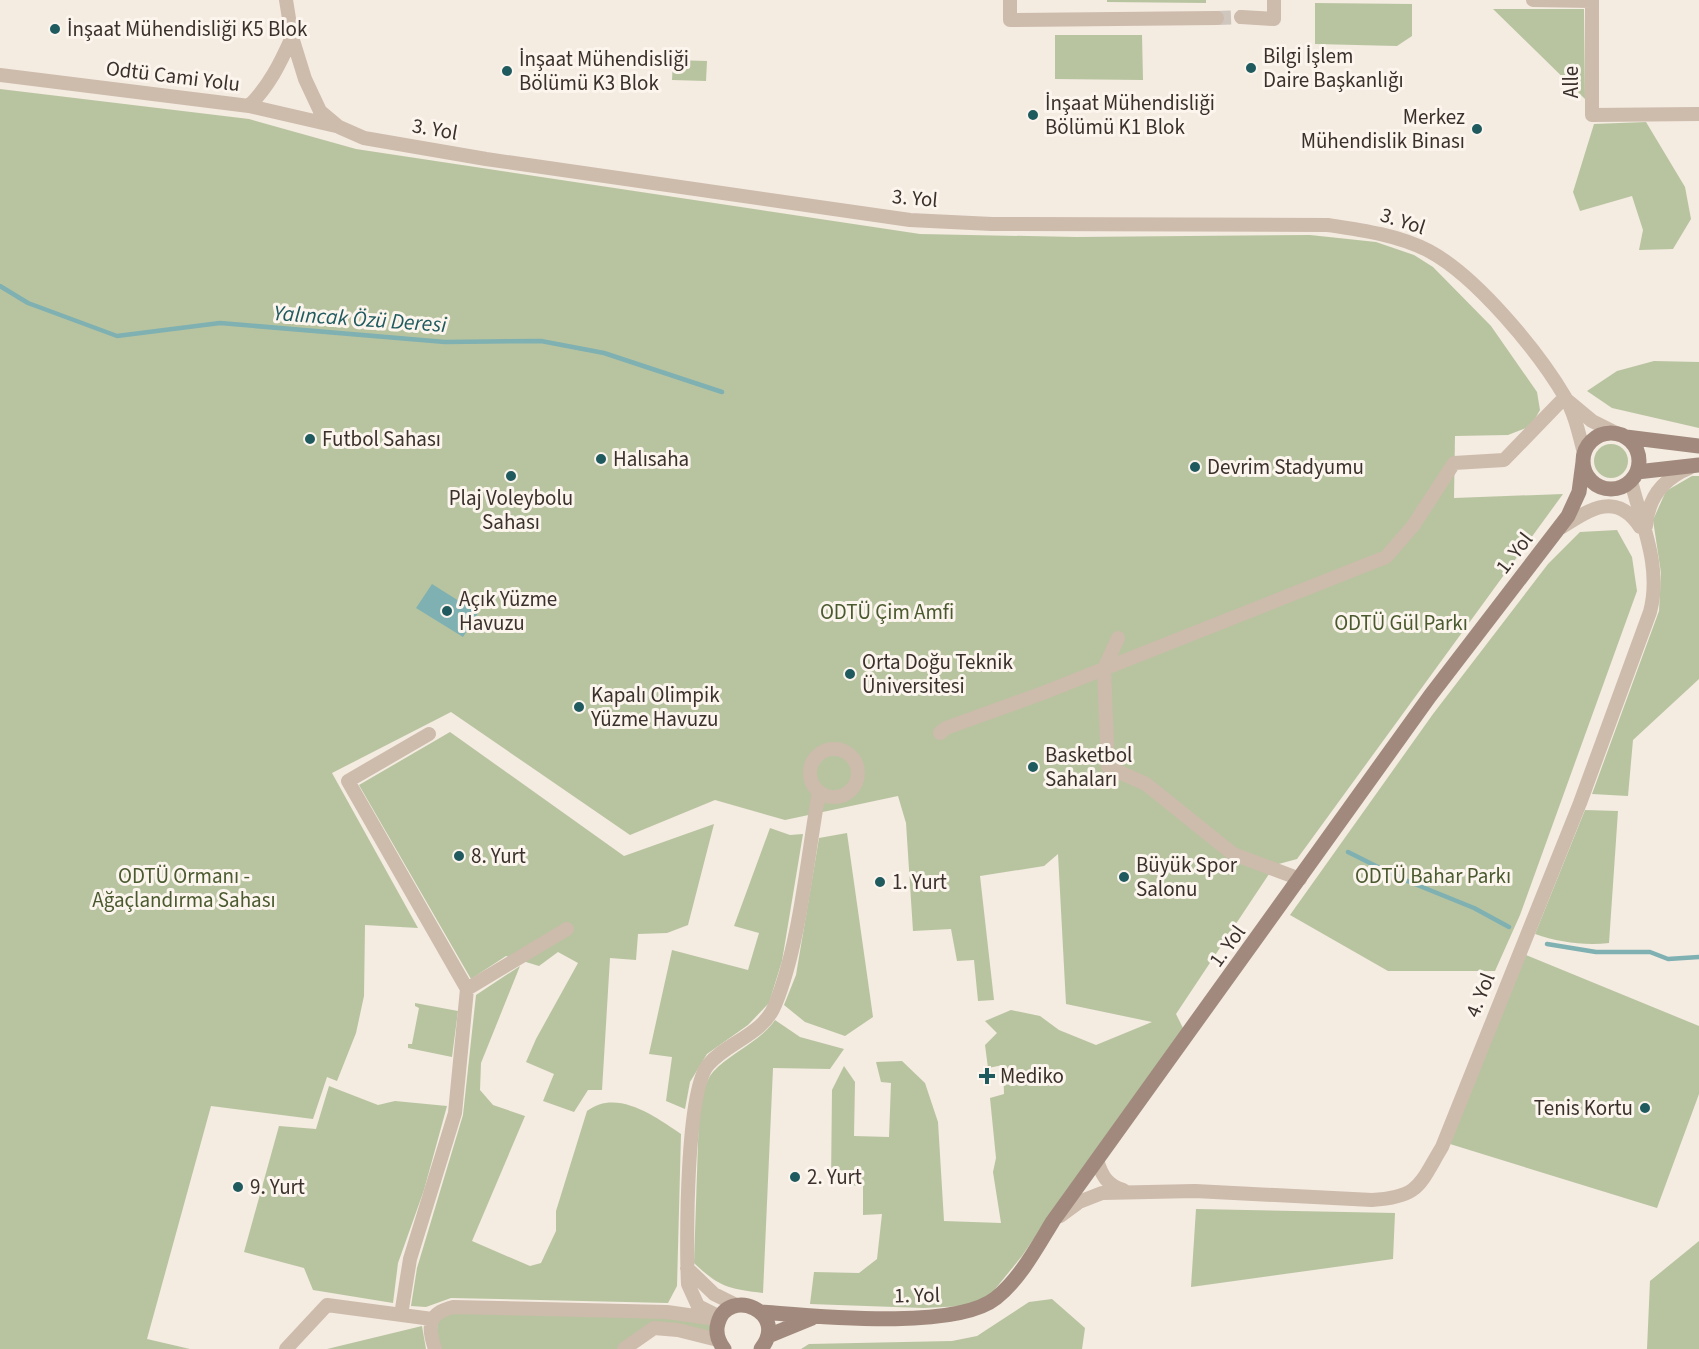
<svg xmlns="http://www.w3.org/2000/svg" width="1699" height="1349" font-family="'Source Sans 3',sans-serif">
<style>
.green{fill:#b8c4a0}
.water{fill:#7fb0b2}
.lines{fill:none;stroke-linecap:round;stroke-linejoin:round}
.stream{stroke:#7fb0b2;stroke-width:4.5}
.street-tunnel{stroke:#cfc6bd;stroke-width:14;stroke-dasharray:14 7;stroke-linecap:butt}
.street{stroke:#cdbbac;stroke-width:14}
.secondary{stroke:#a18a7d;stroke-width:15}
.poi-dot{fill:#1f5a5e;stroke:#fbf5ee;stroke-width:2}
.labels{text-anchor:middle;stroke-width:6;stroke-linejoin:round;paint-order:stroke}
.poi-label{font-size:21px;fill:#3b302b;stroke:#fbf5ee;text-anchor:start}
.street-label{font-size:21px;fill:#3b302b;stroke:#fbf5ee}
.park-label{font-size:21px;fill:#4a5a2e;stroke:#fbf5ee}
.water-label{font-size:22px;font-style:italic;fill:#1f5a5e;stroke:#fbf5ee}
</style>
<rect width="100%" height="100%" fill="#f4ebe1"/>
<!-- green -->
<path class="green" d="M 1107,0 L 1206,0 L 1206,3 L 1107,2 Z
M 1315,3 L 1412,4 L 1412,36 L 1397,46 L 1315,44 Z
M 1493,9 L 1584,9 L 1585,99 Z
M 1055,35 L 1142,35 L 1143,80 L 1055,79 Z
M 673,60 L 707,61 L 706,81 L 672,80 Z
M 0,89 L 249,119 L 356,149 L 920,234 L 1076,237 L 1310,235 L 1376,242 L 1414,255 L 1433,267 L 1491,326 L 1537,392 L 1540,410 L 1531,426 L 1508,435 L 1455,436 L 1454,498 L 1563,494 L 1297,859 L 1275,865 L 1176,1014 L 1184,1030 L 1068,1188 L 1022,1256 L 987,1299 L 965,1306 L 923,1308 L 810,1304 L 814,1272 L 859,1273 L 877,1259 L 882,1214 L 863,1215 L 863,1186 L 831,1184 L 832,1090 L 844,1066 L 855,1082 L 854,1136 L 889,1137 L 891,1083 L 881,1082 L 876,1062 L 902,1061 L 925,1083 L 938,1122 L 944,1221 L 1001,1223 L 993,1172 L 996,1158 L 990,1098 L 1004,1094 L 1003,1065 L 988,1068 L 985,1045 L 997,1033 L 985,1021 L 1011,1010 L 1040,1016 L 1059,1030 L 1096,1045 L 1152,1022 L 1066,1004 L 1058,854 L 1044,866 L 980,876 L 994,1000 L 978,1001 L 974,960 L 957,961 L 951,929 L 913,931 L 906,823 L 898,796 L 785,820 L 715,800 L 630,835 L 451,712 L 332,773 L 418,928 L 365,925 L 364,996 L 356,1033 L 337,1081 L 327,1077 L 313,1119 L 211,1106 L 147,1339 L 190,1349 L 0,1349 Z
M 1646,122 L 1685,187 L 1691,219 L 1673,249 L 1639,250 L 1643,230 L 1632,196 L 1580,211 L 1573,192 L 1594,124 Z
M 1654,361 L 1699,362 L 1699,428 L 1612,408 L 1587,391 L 1617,371 Z
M1594 461a17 17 0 1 1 34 0a17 17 0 1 1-34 0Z
M 1692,476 L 1699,476 L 1699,679 L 1633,740 L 1628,796 L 1592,794 L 1659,611 L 1661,573 L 1653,520 L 1666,491 Z
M 1617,530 L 1632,557 L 1637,591 L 1520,915 L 1495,971 L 1388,971 L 1290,915 L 1433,714 L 1548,564 L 1580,532 Z
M 450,732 L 624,856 L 714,824 L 688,925 L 667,933 L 638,934 L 636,960 L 610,958 L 602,1090 L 588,1090 L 574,1112 L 543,1101 L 554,1074 L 526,1062 L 536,1039 L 578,963 L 558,952 L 539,966 L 506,956 L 471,979 L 359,785 Z
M 1585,810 L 1618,811 L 1609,943 C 1585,946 1558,942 1535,934 Z
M 770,828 L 790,835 L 803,834 L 782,961 L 769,1003 L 748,1025 L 707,1054 L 690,1082 L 685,1109 L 666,1101 L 672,1057 L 649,1054 L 672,950 L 748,970 L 759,933 L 734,926 Z
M 847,833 L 873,1017 L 845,1036 L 805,1022 L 784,1005 L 796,975 L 819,838 Z
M 1526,955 L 1699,1026 L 1699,1094 L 1657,1208 L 1450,1144 Z
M 520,966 L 481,1063 L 480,1090 L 493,1105 L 525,1116 L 472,1241 L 530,1266 L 541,1263 L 556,1231 L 556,1211 L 587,1111 C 617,1088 656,1117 681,1134 L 677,1286 L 668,1303 L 451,1298 L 426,1307 L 411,1306 L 417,1268 L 463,1115 L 476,995 Z
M 415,1003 L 458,1011 L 452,1057 L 408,1048 L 408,1044 L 412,1044 L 419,1008 L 415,1006 Z
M 775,1020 L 800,1037 L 844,1049 L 830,1069 L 773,1068 L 763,1293 C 729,1289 719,1287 694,1263 L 699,1113 C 702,1100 704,1082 713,1072 C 731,1052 759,1043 775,1020 Z
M 329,1086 L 378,1105 L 395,1101 L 447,1106 L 424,1190 L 398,1263 L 393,1303 L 313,1290 L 304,1268 L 244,1252 L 279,1126 L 316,1129 Z
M 1196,1209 L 1395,1213 L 1393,1259 L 1191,1287 Z
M 1699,1241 L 1699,1349 L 1647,1349 L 1650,1281 Z
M 1052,1299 L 1085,1328 L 1082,1349 L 801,1349 L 809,1344 L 952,1341 L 977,1336 L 1029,1302 Z
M 439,1310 L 719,1319 L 716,1334 L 655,1328 L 624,1349 L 435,1349 Z
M 422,1326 L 426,1349 L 327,1349 Z"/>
<!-- water -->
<path class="water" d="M 432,584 L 478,613 L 463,637 L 416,608 Z"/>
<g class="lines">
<!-- stream -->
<path class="stream" d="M 0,286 L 28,303 L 117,336 L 220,323 L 445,342 L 541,341 L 604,353 L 722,392
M 1348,852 L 1400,878 L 1474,908 L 1509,927
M 1547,944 L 1596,952 L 1650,952 L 1668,959 L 1699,957"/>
<!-- street-tunnel -->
<path class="street-tunnel" d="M 1217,18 L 1241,17"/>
<!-- street -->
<path class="street" d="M 286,0 L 292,37 L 305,79 L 320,111 L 339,127 L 364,138 L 486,159 L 910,220 L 992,224 L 1328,225 C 1362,230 1398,235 1429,251 C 1476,276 1538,351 1565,397 C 1575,414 1579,434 1584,453
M 1010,0 L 1010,20 L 1217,18
M 1533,0 L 1592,1 L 1592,115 L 1699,114
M 1241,17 L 1274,19 L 1274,0
M 0,75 L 249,106 L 336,126
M 249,106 C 269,86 280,64 292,37
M 1568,401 L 1592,421 L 1618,434
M 1646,526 C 1648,498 1663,479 1689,468
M 1562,527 C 1590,509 1617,491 1640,527
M 1118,638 L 1104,669 L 1108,767 L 1146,784 L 1233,854 L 1300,879
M 940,733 L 946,728 L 1043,693 L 1386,557 L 1413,526 L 1454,463 L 1504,460 L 1565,397
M810 773a24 24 0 1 1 48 0a24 24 0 1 1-48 0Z
M 467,989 L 567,929
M 1097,1160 C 1102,1176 1107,1185 1123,1190
M 1060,1216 L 1079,1202 L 1102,1193 L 1195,1191 L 1372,1200 C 1420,1197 1419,1185 1442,1147 L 1580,803 L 1650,612 C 1662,567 1642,525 1631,481
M 687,1268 L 714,1294 L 736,1305
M 401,1315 L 410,1259 L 455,1113 L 467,989 L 348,781 L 429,734
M 720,1317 L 698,1306 L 688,1284 C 686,1245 686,1091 708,1065 C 727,1042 763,1035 775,1005 C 800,944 807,858 819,792
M 286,1349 L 327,1305 L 432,1319
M 435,1349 C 427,1326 428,1313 453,1307 L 667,1312 L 716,1319
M 624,1349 L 654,1328 L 678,1330 L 718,1340"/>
<!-- secondary -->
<path class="secondary" d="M1583 461a28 28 0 1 1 56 0a28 28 0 1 1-56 0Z
M 1626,437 L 1699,446
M 1637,472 L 1699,465
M 761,1312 C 814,1316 955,1331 996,1298 C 1020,1279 1037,1247 1053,1221 L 1430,696 L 1568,516 L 1579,492 L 1583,462
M 768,1336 L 812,1318
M 724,1349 C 718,1341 715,1333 718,1323 C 728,1286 790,1312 761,1349"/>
</g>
<!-- markers -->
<g class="poi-dot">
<circle cx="55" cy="29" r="6"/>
<circle cx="1251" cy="68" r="6"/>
<circle cx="507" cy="71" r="6"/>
<circle cx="1033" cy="115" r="6"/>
<circle cx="1477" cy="129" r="6"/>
<circle cx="310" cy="439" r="6"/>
<circle cx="601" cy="459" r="6"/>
<circle cx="1195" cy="467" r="6"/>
<circle cx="511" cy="476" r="6"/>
<circle cx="447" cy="611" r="6"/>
<circle cx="850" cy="674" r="6"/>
<circle cx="579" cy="707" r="6"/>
<circle cx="1033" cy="767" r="6"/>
<circle cx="459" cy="856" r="6"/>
<circle cx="1124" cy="877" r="6"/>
<circle cx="880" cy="882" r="6"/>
<path d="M984 1067h6v6h6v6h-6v6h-6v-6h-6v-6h6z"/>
<circle cx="1645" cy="1108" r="6"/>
<circle cx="795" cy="1177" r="6"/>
<circle cx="238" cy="1187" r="6"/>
</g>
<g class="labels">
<!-- poi labels -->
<g class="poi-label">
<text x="67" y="36">İnşaat Mühendisliği K5 Blok</text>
<text x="1263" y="63">Bilgi İşlem<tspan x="1263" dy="24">Daire Başkanlığı</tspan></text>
<text x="519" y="66">İnşaat Mühendisliği<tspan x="519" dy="24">Bölümü K3 Blok</tspan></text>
<text x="1045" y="110">İnşaat Mühendisliği<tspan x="1045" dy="24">Bölümü K1 Blok</tspan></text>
<text x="1465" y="124" text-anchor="end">Merkez<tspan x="1465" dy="24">Mühendislik Binası</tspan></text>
<text x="322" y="446">Futbol Sahası</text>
<text x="613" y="466">Halısaha</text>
<text x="1207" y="474">Devrim Stadyumu</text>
<text x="511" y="505" text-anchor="middle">Plaj Voleybolu<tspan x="511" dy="24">Sahası</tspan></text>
<text x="459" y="606">Açık Yüzme<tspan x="459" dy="24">Havuzu</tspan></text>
<text x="862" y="669">Orta Doğu Teknik<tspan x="862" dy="24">Üniversitesi</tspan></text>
<text x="591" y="702">Kapalı Olimpik<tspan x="591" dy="24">Yüzme Havuzu</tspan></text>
<text x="1045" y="762">Basketbol<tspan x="1045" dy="24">Sahaları</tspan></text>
<text x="471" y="863">8. Yurt</text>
<text x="1136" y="872">Büyük Spor<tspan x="1136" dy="24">Salonu</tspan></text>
<text x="892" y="889">1. Yurt</text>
<text x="1000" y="1083">Mediko</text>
<text x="1633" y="1115" text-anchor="end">Tenis Kortu</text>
<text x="807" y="1184">2. Yurt</text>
<text x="250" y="1194">9. Yurt</text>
</g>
<!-- street labels -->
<g class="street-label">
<text transform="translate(173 76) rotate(7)" y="7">Odtü Cami Yolu</text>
<text transform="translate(1571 82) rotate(-90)" y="7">Alle</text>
<text transform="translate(435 129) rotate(10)" y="7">3. Yol</text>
<text transform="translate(915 198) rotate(5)" y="7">3. Yol</text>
<text transform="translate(1403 221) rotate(18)" y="7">3. Yol</text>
<text transform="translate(1514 553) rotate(-52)" y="7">1. Yol</text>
<text transform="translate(1227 946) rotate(-54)" y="7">1. Yol</text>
<text transform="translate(1480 995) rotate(-68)" y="7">4. Yol</text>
<text transform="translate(917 1295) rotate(-1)" y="7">1. Yol</text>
</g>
<!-- park labels -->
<g class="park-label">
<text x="887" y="619">ODTÜ Çim Amfi</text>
<text x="1401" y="630">ODTÜ Gül Parkı</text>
<text x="184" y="883">ODTÜ Ormanı -<tspan x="184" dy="24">Ağaçlandırma Sahası</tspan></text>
<text x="1433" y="883">ODTÜ Bahar Parkı</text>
</g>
<!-- water labels -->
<g class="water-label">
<text transform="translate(360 318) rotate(4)" y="8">Yalıncak Özü Deresi</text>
</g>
</g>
</svg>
